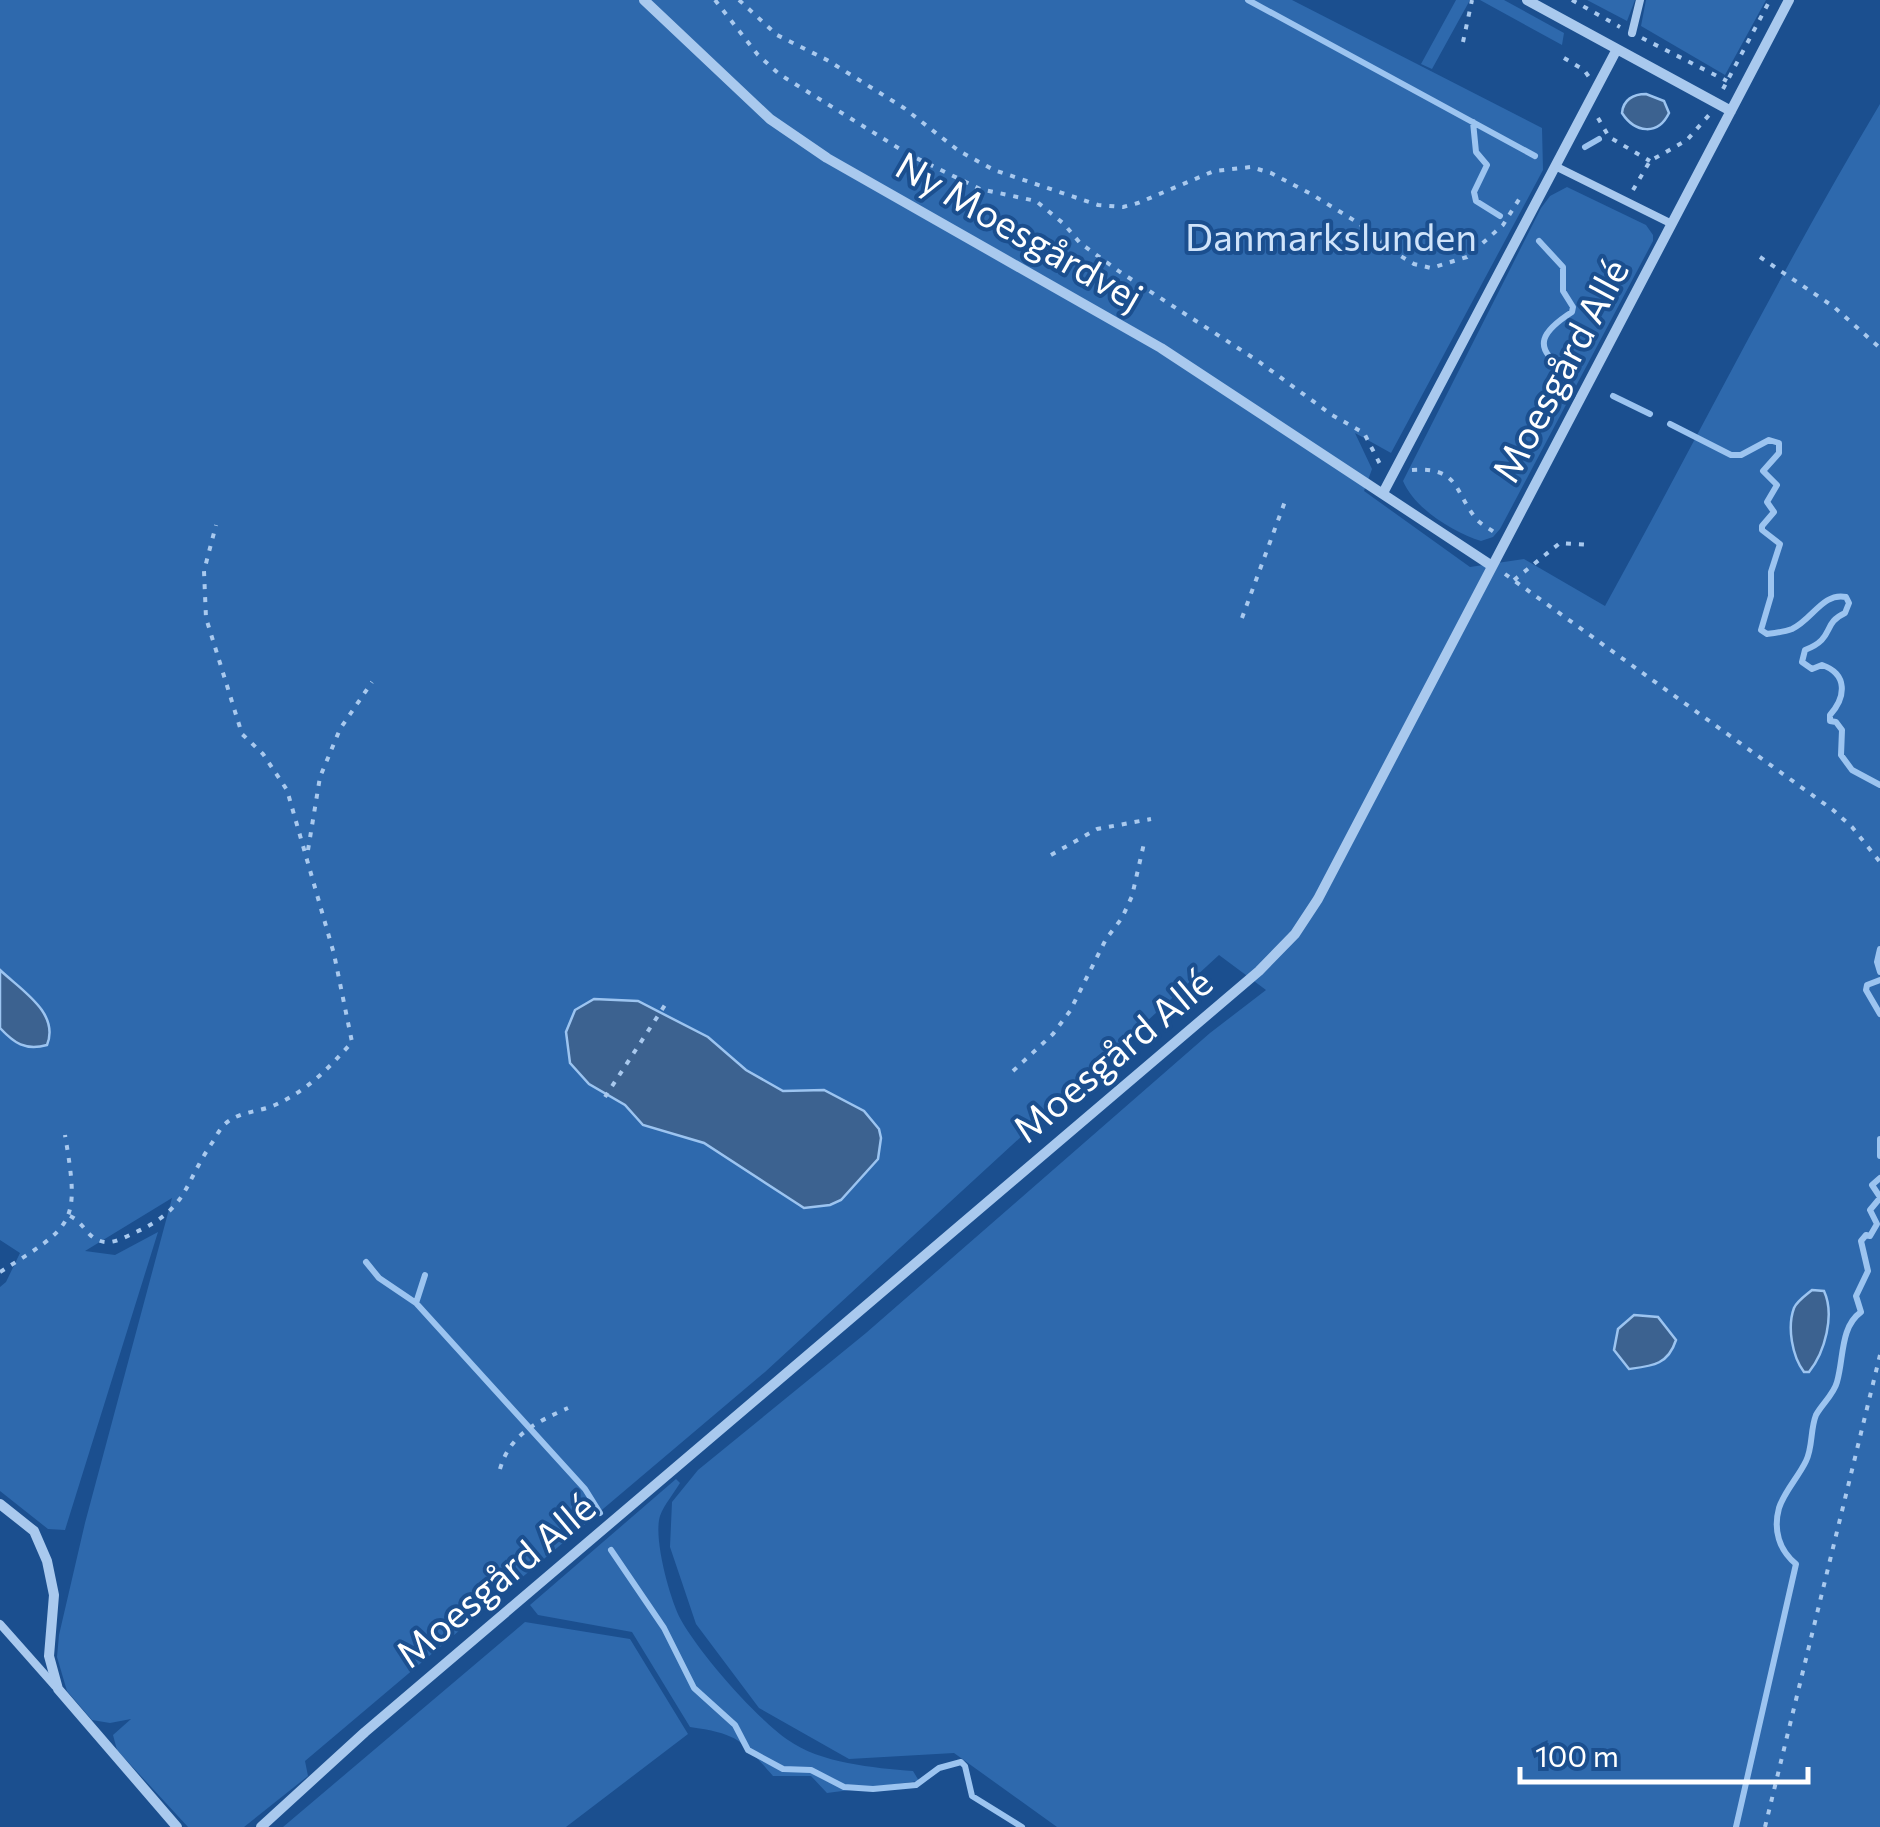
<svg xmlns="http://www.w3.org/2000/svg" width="1880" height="1827" font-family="Commissioner,sans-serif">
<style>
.green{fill:#2e69ad}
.water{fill:#3c6290;stroke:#9cc4f0;stroke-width:2.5}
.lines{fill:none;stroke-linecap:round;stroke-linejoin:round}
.stream{stroke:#9cc4f0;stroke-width:6}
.path{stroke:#a9c9ee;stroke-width:4;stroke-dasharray:5 8;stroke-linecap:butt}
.lane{stroke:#a9c9ee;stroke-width:8}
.street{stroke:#a9c9ee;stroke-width:10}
.labels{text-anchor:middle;stroke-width:8;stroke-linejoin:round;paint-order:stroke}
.street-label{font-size:38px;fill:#fff;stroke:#1b4f8f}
.park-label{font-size:38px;fill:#cfe3fa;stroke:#1b4f8f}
</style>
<rect width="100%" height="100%" fill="#1b4f8f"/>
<!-- green -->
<path class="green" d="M 0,0 L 1292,0 L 1542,128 L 1543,170 L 1391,453 L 1355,433 L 1372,469 L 1364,491 L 1470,567 L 1524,559 L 1605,606 C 1697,439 1782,268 1880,104 L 1880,1827 L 1057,1827 L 954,1753 L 849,1759 L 759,1708 L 696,1624 L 670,1547 L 672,1502 L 698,1470 L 866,1333 L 1210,1033 L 1266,990 L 1219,955 L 765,1372 L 305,1761 L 308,1776 L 244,1827 L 188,1827 L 117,1750 L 113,1735 L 131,1719 L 110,1723 L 92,1720 L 67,1691 L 57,1657 L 59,1635 L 85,1523 L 172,1198 L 85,1251 L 115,1255 L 158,1232 L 65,1530 L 48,1529 L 0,1491 L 0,1287 L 6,1282 L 20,1253 L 0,1240 Z
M 1456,0 L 1470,0 L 1432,69 L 1421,64 Z
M 1480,0 L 1504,0 L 1564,33 L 1562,45 Z
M 1587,0 L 1635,0 L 1627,21 Z
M 1646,0 L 1766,0 L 1725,75 L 1641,26 Z
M 1567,187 L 1646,225 L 1653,235 L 1653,241 L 1500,529 L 1493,537 L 1481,541 C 1454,533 1414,508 1403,481 L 1541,208 L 1550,196 Z
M 676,1479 L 680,1483 C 674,1493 664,1505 660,1516 C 653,1538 670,1600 681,1620 C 700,1654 756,1718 788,1740 C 820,1763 874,1768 913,1771 L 919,1781 L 827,1793 L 811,1776 L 773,1776 C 741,1740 739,1734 690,1727 L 632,1632 L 538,1615 L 530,1605 Z
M 525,1622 L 630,1639 L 688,1734 L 566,1827 L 283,1827 Z"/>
<!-- water -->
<path class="water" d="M 1646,94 L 1664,101 L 1669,113 C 1658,136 1635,133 1622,113 C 1623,100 1633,94 1646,94 Z
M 0,970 C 21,990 60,1013 47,1045 C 25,1051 14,1043 0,1028 Z
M 594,999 L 638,1001 L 708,1037 L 746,1070 L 783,1091 L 824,1090 L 864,1111 L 879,1129 L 881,1138 L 878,1159 L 841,1200 L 830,1205 L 804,1208 L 704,1143 L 643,1125 L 625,1105 L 589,1084 L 570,1063 L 566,1032 L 575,1010 Z
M 1812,1290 L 1824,1291 C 1835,1315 1825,1352 1809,1372 L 1804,1372 C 1792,1356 1787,1327 1794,1308 C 1797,1301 1806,1295 1812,1290 Z
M 1634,1315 L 1658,1317 L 1676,1340 C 1668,1365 1652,1366 1629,1369 L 1614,1350 L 1618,1329 Z"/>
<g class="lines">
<!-- stream -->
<path class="stream" d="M 1248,0 L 1535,156
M 1473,122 L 1476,152 L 1487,165 L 1474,192 L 1476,201 L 1500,216
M 1585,147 L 1599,139
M 1539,241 L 1563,267 L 1563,291 L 1573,307 L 1572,312 C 1544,330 1529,347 1565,369
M 1613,396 L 1650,414
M 1670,424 L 1731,455 L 1741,455 L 1769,440 L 1779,443 L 1779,453 L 1763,471 L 1777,485 L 1767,502 L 1774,512 L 1762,526 L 1762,530 L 1780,544 L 1771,572 L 1771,596 L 1761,630 L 1767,634 C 1775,633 1784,632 1792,629 C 1812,620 1823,592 1846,597 L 1849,603 L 1845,613 C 1821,624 1836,638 1805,650 L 1802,662 L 1812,669 L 1822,665 C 1848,674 1846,697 1830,715 L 1830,721 L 1836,722 L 1842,730 L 1841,755 L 1852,770 L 1880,785
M 1880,949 L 1877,962 L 1880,972
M 1880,980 L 1867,985 L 1866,990 L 1880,1014
M 1880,1139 L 1880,1156
M 1880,1178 L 1872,1185 L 1880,1197
M 366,1262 L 379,1278 L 416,1303 L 585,1489 L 600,1513
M 416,1303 L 425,1275
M 611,1550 L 664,1628 L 694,1688 L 735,1725 L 748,1750 L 783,1769 L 811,1770 L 844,1787 L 873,1789 L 916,1785 L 939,1768 L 961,1762 L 965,1766 L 972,1796 L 1022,1827
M 1736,1827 L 1796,1564 C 1779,1550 1773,1530 1779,1508 C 1784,1492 1799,1476 1806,1461 C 1813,1447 1810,1430 1816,1415 C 1822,1404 1834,1394 1837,1382 C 1844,1358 1840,1327 1861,1312 L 1856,1296 L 1868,1271 L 1861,1241 L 1866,1235 L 1870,1236 L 1877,1224 L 1870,1210 L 1880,1198"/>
<!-- path -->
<path class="path" d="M 715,0 L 758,55 L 779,74 L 908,154 L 980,189 L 1036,201 L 1064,224 L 1080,243 L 1120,272 L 1258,361 L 1332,415 L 1364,433 L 1381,466
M 739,0 L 777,35 L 827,60 L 904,108 L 959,151 L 994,170 L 1098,205 L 1123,207 L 1138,203 L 1214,171 L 1251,167 L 1271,173 L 1311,194 L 1360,224 L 1394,252 L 1414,264 L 1431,268 L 1467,257 L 1503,225 L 1523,193
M 1572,0 L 1620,27
M 1642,38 L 1727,81
M 1463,42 L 1472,0
M 1564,58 L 1584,70 L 1589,77
M 1723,89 L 1770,0
M 1598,118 L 1609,137 L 1650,161
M 1633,190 L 1650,161 L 1687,140 L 1709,115
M 1760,257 L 1834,307 L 1880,348
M 1412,470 C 1458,467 1454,489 1474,516 C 1478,523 1487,527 1494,532
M 1505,574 L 1833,810 L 1852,827 L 1880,862
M 1514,580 L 1560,543 L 1591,545
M 1242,618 L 1287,496
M 308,850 L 320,777 L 340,729 L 372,682
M 1051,855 L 1097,829 L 1151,819
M 1013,1071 L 1053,1034 L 1070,1011 L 1106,939 L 1122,918 L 1132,896 L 1145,839
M 605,1097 L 665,1005
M 70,1216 C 83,1222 86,1235 98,1240 C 110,1246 123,1238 134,1233 C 189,1208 182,1187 212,1143 C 216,1137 220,1128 225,1124 C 239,1111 260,1112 275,1105 C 308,1090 329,1068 352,1042 L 334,954 L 287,790 L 263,754 L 242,734 L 206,618 L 204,571 L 216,525
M 0,1272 C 75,1225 80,1224 65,1135
M 500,1469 C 510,1434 537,1422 568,1408
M 1765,1827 L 1880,1355"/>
<!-- lane -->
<path class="lane" d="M 1632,33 L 1640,0
M 1555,166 L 1672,224
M 0,1624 L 55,1686"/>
<!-- street -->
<path class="street" d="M 644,0 L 770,119 L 827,158 L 1161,348 L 1492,566
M 1527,0 L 1731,111
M 1383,493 L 1617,49
M 0,1504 L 34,1531 L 47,1561 L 54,1595 L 49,1656 L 58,1689 L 177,1827
M 261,1827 L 365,1732 L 1259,971 L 1295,934 L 1318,899 L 1789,0"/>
</g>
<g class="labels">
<!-- street labels -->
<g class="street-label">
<text transform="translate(1019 232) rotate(30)" y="13">Ny Moesgårdvej</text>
<text transform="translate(1561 371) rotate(-62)" y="13">Moesgård Allé</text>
<text transform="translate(1113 1056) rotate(-40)" y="13">Moesgård Allé</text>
<text transform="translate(496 1581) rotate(-40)" y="13">Moesgård Allé</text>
</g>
<!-- park labels -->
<g class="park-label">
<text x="1331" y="251">Danmarkslunden</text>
</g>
</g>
<!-- scale -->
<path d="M1520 1767v15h288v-15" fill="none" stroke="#ffffff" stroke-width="5"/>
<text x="1535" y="1767" font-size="30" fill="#ffffff" stroke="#1b4f8f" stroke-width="8" paint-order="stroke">100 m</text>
</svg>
